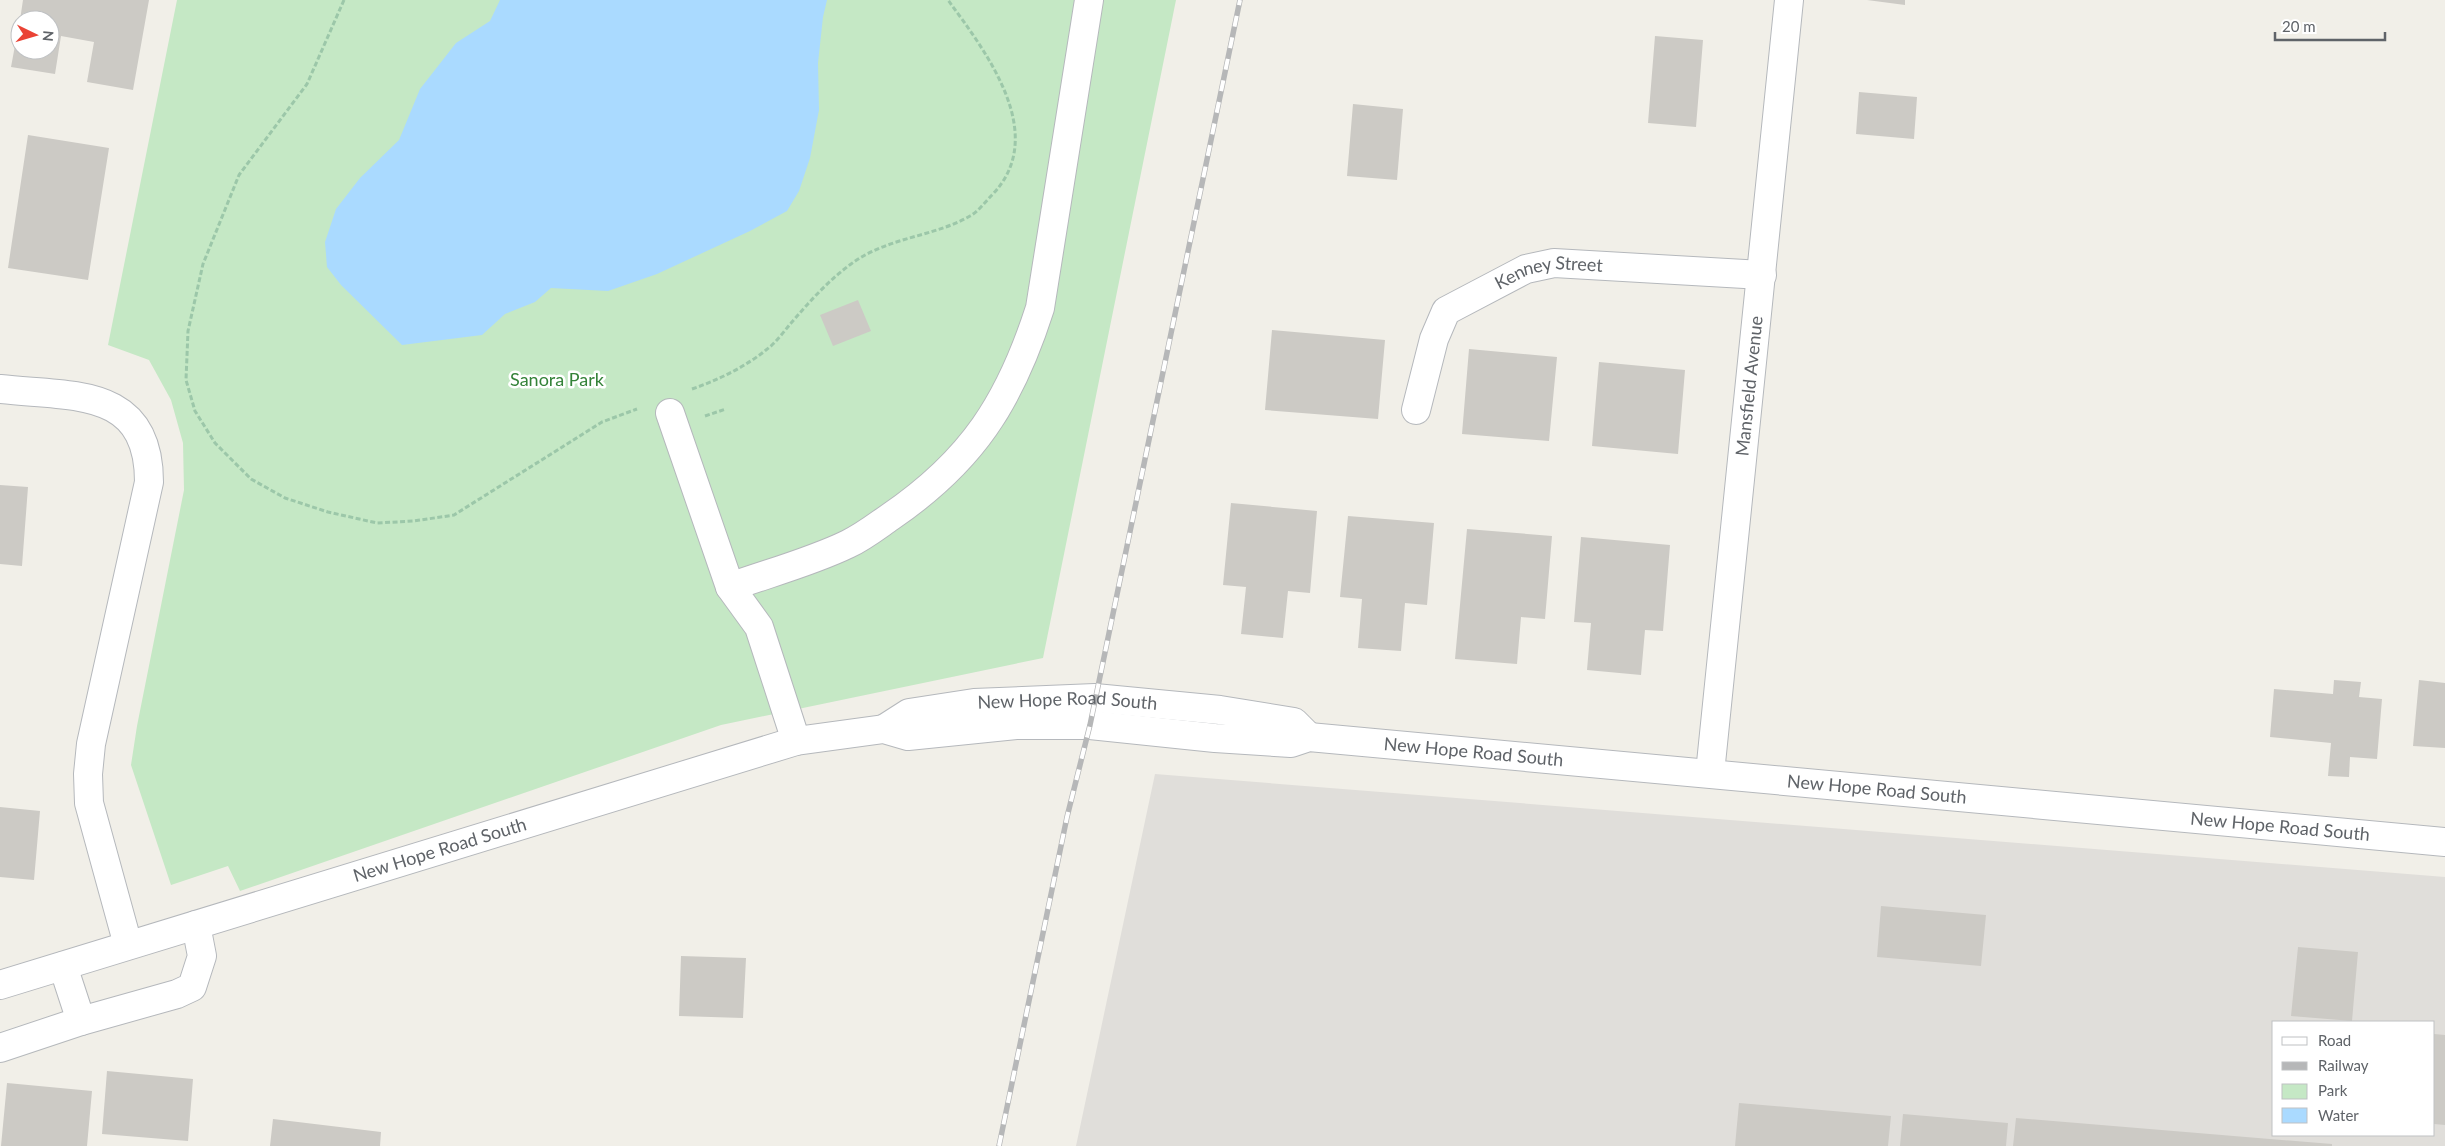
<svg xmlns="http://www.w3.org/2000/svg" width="2445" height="1146" font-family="Lato,sans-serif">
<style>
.industrial{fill:#e0deda;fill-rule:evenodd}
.green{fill:#c5e8c5}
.water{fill:#aadaff}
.building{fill:#cccac5}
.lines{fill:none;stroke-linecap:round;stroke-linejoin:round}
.minor-casing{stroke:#b5b8bc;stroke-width:30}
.path{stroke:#9cc7a9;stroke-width:3;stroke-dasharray:5 2.5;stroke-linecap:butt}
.minor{stroke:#fff;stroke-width:28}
.rail-casing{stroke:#b6b7b8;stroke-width:5.5}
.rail{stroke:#fff;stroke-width:4;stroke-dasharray:11;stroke-linecap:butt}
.labels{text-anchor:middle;stroke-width:5;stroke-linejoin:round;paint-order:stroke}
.street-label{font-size:18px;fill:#5f6368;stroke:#fff}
.park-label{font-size:18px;fill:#348238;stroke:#fff}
</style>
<rect width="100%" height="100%" fill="#f1efe8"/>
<!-- industrial -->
<path class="industrial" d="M 1155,774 L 2445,877 L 2445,1146 L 1076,1146 ZM 2274,1022 L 2434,1022 L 2434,1135 L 2274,1135 Z"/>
<!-- green -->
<path class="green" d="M 177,0 L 1176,0 L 1043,658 L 721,725 L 240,891 L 228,866 L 171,885 L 131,765 L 137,726 L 184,490 L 183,443 L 171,400 L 149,360 L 108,345 Z"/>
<!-- water -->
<path class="water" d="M 500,0 L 827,0 L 823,17 L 818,63 L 819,110 L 810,158 L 799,191 L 787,211 L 750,231 L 657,274 L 608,291 L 551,288 L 535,302 L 505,314 L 482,335 L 402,345 L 341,285 L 327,267 L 325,242 L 336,209 L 360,178 L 399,140 L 420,89 L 456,43 L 490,21 Z"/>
<!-- building -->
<path class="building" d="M 23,0 L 149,0 L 133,90 L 87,82 L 94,42 L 61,36 L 55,74 L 11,67 L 19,24 L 20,50 L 50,50 L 50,20 L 20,20 Z
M 1867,0 L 1905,0 L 1905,5 Z
M 1655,36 L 1703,40 L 1696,127 L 1648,123 Z
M 1859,92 L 1917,97 L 1914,139 L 1856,134 Z
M 1353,104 L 1403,109 L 1397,180 L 1347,176 Z
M 28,135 L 109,148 L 88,280 L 8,268 Z
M 858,300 L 871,331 L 833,346 L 820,315 Z
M 1272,330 L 1385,340 L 1378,419 L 1265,410 Z
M 1469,349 L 1557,357 L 1549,441 L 1462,434 Z
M 1599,362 L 1685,370 L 1678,454 L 1592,446 Z
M 0,485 L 28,487 L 22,566 L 0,564 Z
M 1231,503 L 1317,511 L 1310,593 L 1288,591 L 1283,638 L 1241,634 L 1246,587 L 1223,585 Z
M 1348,516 L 1434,523 L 1427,605 L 1405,603 L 1401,651 L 1358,648 L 1362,599 L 1340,597 Z
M 1467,529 L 1552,536 L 1545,619 L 1521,617 L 1517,664 L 1455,659 Z
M 1581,537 L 1670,545 L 1663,631 L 1645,630 L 1641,675 L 1587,670 L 1591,623 L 1574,622 Z
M 2334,680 L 2361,682 L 2359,697 L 2382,699 L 2377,759 L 2350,757 L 2349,777 L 2328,776 L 2331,743 L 2270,737 L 2274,689 L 2333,694 Z
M 2419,680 L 2445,683 L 2445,748 L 2413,746 Z
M 0,807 L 40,811 L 34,880 L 0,877 Z
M 1881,906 L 1986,915 L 1981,966 L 1877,957 Z
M 2298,947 L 2358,952 L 2352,1021 L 2291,1016 Z
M 681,956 L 746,958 L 743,1018 L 679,1016 Z
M 2434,1034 L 2445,1035 L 2445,1125 L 2434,1124 Z
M 107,1071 L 193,1079 L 188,1141 L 102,1134 Z
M 7,1083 L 92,1091 L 87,1146 L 1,1146 Z
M 1739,1103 L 1891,1116 L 1888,1146 L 1735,1146 Z
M 1903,1114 L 2008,1123 L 2006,1146 L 1900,1146 Z
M 2016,1118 L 2332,1144 L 2332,1146 L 2013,1146 Z
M 273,1119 L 381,1132 L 380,1146 L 270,1146 Z"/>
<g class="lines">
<!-- minor casing -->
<g class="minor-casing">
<g id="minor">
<path d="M 0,389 C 71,397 149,386 149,482 L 91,744 L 88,774 L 89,803 L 128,945"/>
<path id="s1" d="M 1416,410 L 1434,339 L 1446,311 L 1526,269 L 1554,263 L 1762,275"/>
<path d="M 670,413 L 730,587 L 759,627 L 796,741"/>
<path d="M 730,587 C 769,573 811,562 848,544 C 863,537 877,526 890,517 C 972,461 1010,402 1040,308 L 1089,0"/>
<path id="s2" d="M 884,729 L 909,713 L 974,703 L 1095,698 L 1220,710 L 1294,722 L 1309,737"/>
<path id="s3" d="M 1710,773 L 1789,0"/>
<path id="s4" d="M 0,985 L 796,741 L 884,729 L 908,736 L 1016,725 L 1090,725 L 1215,738 L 1291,743 L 1309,737 L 2445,842"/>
<path d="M 81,1021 L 177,994 L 192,987 L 202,956 L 196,925"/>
<path d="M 0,1048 L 81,1021 L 63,966"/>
</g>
</g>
<!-- path -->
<path class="path" d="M 344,0 L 307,84 L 239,175 L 203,264 L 188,331 L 186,380 L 195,411 L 215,443 L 251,479 L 285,498 L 328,512 L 377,523 L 414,521 L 454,515 L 602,422 L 637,409
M 692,389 C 718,380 745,367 766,350 C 776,343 784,331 792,322 C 810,301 829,280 851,264 C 887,237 934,237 970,216 C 978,212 985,202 992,195 C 1050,135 986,52 948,0
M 705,416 L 726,409"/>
<!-- minor -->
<use href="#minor" class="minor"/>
<!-- rail casing -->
<g class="rail-casing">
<path id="rail" d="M 999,1146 L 1067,817 L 1090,725 L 1240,0"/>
</g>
<!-- rail -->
<use href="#rail" class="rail"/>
</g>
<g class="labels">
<!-- street labels -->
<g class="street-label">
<text dy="6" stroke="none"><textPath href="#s1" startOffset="216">Kenney Street</textPath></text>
<text dy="6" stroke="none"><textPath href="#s3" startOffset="389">Mansfield Avenue</textPath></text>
<text dy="6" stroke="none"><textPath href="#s2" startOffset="189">New Hope Road South</textPath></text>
<text dy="6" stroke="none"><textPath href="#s4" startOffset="1515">New Hope Road South</textPath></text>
<text dy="6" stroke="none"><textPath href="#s4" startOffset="1920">New Hope Road South</textPath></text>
<text dy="6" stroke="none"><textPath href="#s4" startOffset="2325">New Hope Road South</textPath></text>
<text dy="6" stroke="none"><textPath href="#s4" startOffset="460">New Hope Road South</textPath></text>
</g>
<!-- park labels -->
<g class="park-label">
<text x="557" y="386">Sanora Park</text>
</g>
</g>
<!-- legend -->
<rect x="2272" y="1021" width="162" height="115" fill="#ffffff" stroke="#bfc1c3"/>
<rect x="2282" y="1037" width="25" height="8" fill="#ffffff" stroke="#bfc1c3"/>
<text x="2318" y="1046" font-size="15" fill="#5f6368">Road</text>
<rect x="2282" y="1062" width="25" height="8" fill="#b6b7b8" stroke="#bfc1c3"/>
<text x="2318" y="1071" font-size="15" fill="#5f6368">Railway</text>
<rect x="2282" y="1084" width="25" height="15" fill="#c5e8c5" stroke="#bfc1c3"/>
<text x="2318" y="1096" font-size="15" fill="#5f6368">Park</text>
<rect x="2282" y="1108" width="25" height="15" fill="#aadaff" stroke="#bfc1c3"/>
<text x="2318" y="1121" font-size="15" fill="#5f6368">Water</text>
<!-- north arrow -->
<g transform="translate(35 35) rotate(95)"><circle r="24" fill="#ffffff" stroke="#bfc1c3"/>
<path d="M0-4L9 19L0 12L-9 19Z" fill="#ea4335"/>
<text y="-8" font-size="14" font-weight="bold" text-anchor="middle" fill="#5f6368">N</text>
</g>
<!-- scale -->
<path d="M2275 32v8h110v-8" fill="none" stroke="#5f6368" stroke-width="2.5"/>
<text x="2282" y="32" font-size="15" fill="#5f6368" stroke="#ffffff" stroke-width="4" paint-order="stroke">20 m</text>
</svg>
